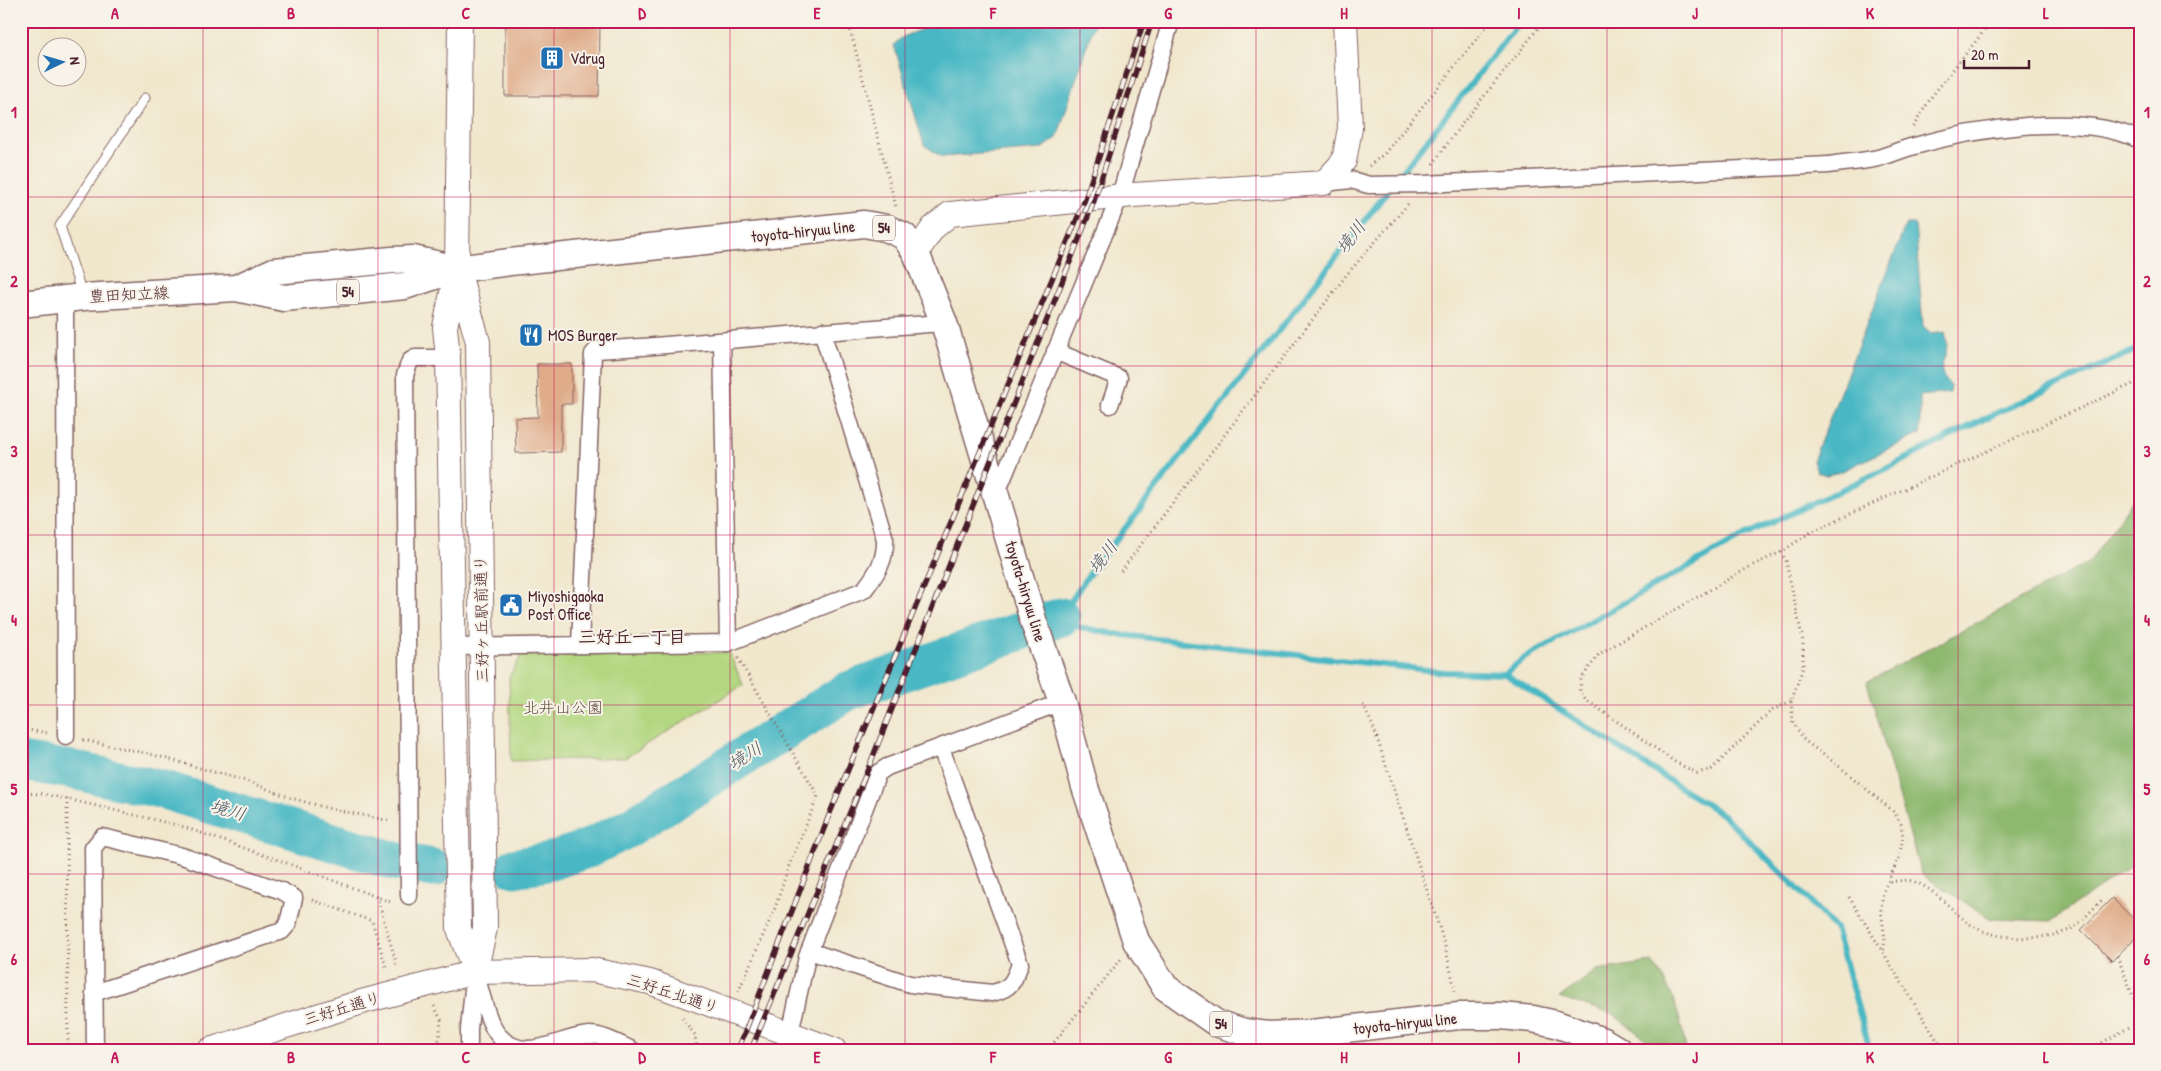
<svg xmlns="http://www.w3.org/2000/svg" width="2161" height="1071" font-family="'Patrick Hand','Klee One',sans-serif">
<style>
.green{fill:#b2d780;stroke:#7e7b56}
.forest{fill:#8db86e;stroke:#6c6c4c}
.water{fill:#4ab8c4;stroke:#4a6c78}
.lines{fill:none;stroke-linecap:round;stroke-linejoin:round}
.stream{stroke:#4ab8c4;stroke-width:6}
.river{stroke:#4ab8c4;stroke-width:39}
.building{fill:#dfab89}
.lane-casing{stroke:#846564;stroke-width:11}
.street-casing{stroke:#846564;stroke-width:19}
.secondary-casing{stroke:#846564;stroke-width:26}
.primary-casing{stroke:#846564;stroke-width:29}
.path{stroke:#846564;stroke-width:3;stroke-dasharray:1 4;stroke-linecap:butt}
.lane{stroke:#fff;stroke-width:9}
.street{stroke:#fff;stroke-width:16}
.secondary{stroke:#fff;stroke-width:24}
.primary{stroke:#fff;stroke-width:26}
.rail-casing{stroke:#4a1f2b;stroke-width:5.5}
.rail{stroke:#f7f3e8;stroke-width:4;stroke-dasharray:11;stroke-linecap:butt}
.grid{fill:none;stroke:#c2185b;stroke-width:1;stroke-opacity:0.55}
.labels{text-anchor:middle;stroke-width:4;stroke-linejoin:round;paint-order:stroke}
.shield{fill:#f7f3e8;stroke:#7e5f64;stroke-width:1}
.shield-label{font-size:15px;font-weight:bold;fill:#4a1f2b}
.poi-label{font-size:16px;fill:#4a1f2b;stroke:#f7f3e8;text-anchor:start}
.street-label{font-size:16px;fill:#4a1f2b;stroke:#f7f3e8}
.park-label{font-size:16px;fill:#644d40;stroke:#f7f3e8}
.water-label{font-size:18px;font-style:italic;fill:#4a5561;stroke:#f7f3e8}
.neighbourhood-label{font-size:18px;font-weight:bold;fill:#4a1f2b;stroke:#f7f3e8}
.neatline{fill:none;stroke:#c2185b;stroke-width:2}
.grid-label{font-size:16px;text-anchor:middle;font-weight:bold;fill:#c2185b}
</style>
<rect width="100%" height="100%" fill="#f7f3e8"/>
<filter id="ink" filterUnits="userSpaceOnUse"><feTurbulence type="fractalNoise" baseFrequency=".02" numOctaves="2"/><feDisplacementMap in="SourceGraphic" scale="10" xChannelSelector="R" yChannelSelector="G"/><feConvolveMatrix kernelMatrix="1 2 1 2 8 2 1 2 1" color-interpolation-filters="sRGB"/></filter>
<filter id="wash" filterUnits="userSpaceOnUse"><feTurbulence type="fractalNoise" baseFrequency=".0096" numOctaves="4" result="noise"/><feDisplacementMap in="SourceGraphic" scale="20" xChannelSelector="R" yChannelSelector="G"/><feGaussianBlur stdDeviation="1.12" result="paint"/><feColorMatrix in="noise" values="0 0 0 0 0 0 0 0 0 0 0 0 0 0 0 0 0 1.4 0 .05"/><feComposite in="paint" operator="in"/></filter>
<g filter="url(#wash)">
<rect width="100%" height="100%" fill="#f1e7cd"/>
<!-- green -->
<path class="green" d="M 729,652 L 743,685 L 625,758 L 511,761 L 509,677 L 521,656 Z"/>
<!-- forest -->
<path class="forest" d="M 2140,490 L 2140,860 L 2051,921 L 1991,919 L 1921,874 L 1867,682 L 2089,562 Z
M 1652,962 C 1674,991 1680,1016 1686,1050 L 1660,1050 L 1611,1013 L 1559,998 L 1597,970 Z"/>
<!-- water -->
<path class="water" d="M 933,21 L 1095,21 L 1057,138 L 1042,149 L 942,157 L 924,145 L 894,45 C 904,31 922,34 933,21 Z
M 1906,224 L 1915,224 L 1923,326 L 1932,334 L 1945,332 C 1946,336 1947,341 1947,344 C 1946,364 1933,368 1951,386 L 1950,393 L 1920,396 L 1920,434 L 1840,472 L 1827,475 L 1817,472 L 1813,461 Z"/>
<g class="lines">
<!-- stream -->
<path class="stream" d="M 1520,21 L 1084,581 L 1061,617 L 1074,626 L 1114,634 L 1444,672 L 1505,674 L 1723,815 L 1795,886 L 1835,928 L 1870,1050
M 1505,674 L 1523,659 L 1745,535 L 1892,466 L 1990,416 L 2140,348"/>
<!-- river -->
<path class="river" d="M 21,762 L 73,770 L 164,790 L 394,861 L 433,868
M 514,868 L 551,861 L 587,849 L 627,829 L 848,691 L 1061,617"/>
</g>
<g id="blocks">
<!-- building -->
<path class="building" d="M 505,21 L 600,21 L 599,96 L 505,96 Z
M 537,364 L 572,364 L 572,404 L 561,404 L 561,452 L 516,453 L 515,418 L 538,417 Z
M 2112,898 L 2140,925 L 2140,933 L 2112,961 L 2081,930 Z"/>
</g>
</g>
<g filter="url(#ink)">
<use href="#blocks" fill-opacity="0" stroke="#846564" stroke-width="1"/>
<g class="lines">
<!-- lane casing -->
<g class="lane-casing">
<path id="lane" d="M 82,294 L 60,226 L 145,98"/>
</g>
<!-- street casing -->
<g class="street-casing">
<path id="street" d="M 1324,183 L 1351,180 L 1369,185 L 1423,184 L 1829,165 C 1845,162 1862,162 1878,158 C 1889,155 1900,150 1911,147 C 1973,129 2080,111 2140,140
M 65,298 L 66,736
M 722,342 L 728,643
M 1055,351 L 1119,378 L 1110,405
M 996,495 L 1120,196 L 1171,21
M 580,645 L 593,354 L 597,350 C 713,343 828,330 944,323
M 453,647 L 728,643 L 864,590 C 877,573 886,560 885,539 L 822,331
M 409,896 L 405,375 L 410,361 L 415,358 L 448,358
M 809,951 L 910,984 L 992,993 C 1011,989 1014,981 1020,964 L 941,748
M 475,972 C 481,990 487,1023 499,1036 C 525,1065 559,1037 589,1035 C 604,1035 619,1044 632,1050
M 94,993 L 282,931 L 288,924 L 294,898 L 282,891 L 182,856 L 102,837 L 93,848 L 95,1050
M 469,1050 L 469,1029 L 474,979
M 784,1050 L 790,1033 L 807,957 L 878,773 L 887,767 L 1062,702"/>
</g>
<!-- secondary casing -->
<g class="secondary-casing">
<path id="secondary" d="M 460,21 L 457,269 L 445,327 L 448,358 L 459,929 L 475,972
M 916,253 L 933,228 L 950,214 L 1133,195 L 1324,183 L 1344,161 L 1350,128 L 1345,21
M 458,270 L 478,342 L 485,928 L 475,972
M 210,1050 L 365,1001 L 475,972 L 592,970 L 650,982 L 834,1050"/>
</g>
<!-- primary casing -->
<g class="primary-casing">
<path id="primary" d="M 236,288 L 274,271 L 392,260 L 413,259 L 457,269
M 21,304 L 83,297 L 236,288 L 284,298 L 405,286 L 457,269 L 510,262 L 864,224 L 886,228 L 904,236 L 916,253 L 944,323 L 1034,623 L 1062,702 L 1085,787 L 1136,941 L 1165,987 L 1216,1023 L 1244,1032 L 1268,1035 L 1311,1033 L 1459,1016 L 1501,1016 L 1533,1019 L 1556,1024 L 1603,1041 L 1618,1050"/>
</g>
<!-- path -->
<path class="path" d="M 848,21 L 896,207
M 1913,127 L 1932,96 L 1992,21
M 1433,164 L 1458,129 L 1544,21
M 1369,166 L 1385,153 L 1491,21
M 1781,552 L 1786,561 L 1803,641 L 1803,668 L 1791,701 L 1793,722 L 1804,740 L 1840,767 L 1894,812 L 1901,824 L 1903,837 L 1899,858 L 1883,892 L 1881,910 L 1885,940 L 1883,953
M 1121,571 L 1348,273 L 1409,203
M 738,658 L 818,796 L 788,868 L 774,911 L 738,992
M 1791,701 L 1771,711 L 1712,769 L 1697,773 L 1675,762 L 1585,699 L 1580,690 L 1581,679 L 1599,654 L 1751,566 L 1781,552 L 1811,532 L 2137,382
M 1363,705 L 1373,726 L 1444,942 L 1456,994
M 21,729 L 48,733
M 83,740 L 154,755 L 249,782 L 291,798 L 331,809 L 391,821
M 21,793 L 43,794 L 67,799 L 181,826 L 284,862 L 393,903
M 67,799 L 68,1050
M 1890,881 C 1897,882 1904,879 1912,881 C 1938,889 1952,913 1973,926 C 1997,941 2044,941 2069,930 C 2079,926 2094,907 2103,899
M 377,896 L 397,966
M 1849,897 L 1943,1050
M 312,900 L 372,921 L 387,970
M 2117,956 L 2140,1013
M 434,1006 L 441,1020 L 438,1050
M 682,1018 L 695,1035 L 697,1050
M 1048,1050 L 1121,959
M 2089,1050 L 2140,1021"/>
<!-- lane -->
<use href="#lane" class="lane"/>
<!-- street -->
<use href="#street" class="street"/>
<!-- secondary -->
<use href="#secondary" class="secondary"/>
<!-- primary -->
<use href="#primary" class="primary"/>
<!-- rail casing -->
<g class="rail-casing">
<path id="rail" d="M 738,1050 L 830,813 L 1084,202 L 1144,21
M 751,1050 L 870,764 L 1093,204 L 1152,21"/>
</g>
<!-- rail -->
<use href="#rail" class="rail"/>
</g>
</g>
<!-- grid -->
<path class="grid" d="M 203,21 L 203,1050M 378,21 L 378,1050M 554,21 L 554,1050M 730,21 L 730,1050M 905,21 L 905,1050M 1080,21 L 1080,1050M 1256,21 L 1256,1050M 1432,21 L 1432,1050M 1607,21 L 1607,1050M 1782,21 L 1782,1050M 1958,21 L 1958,1050M 21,197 L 2140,197M 21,366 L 2140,366M 21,535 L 2140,535M 21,705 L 2140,705M 21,874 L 2140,874"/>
<!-- icons -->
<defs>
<g id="building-square" transform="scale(1.25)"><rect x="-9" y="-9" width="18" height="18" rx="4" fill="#1f6fb2" stroke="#f7f3e8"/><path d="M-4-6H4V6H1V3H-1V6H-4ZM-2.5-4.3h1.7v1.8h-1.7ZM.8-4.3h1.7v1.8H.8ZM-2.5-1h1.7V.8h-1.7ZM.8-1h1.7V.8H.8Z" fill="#fff"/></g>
<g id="restaurant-square" transform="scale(1.25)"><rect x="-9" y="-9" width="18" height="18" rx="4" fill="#1f6fb2" stroke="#f7f3e8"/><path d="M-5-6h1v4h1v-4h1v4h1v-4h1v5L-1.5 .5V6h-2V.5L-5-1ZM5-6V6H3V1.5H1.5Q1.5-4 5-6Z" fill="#fff"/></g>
<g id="civic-square" transform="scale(1.25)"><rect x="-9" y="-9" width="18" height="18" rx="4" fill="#1f6fb2" stroke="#f7f3e8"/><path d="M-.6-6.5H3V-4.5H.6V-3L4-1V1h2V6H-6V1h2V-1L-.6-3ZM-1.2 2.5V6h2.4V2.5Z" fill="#fff"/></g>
</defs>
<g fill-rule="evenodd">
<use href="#building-square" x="552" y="58"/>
<use href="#restaurant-square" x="531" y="335"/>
<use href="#civic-square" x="511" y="605"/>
</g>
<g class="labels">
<!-- shield labels -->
<g class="shield">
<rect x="873" y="215.5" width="22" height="25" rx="4"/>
<rect x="337" y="279.5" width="22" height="25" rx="4"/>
<rect x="1210" y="1011.5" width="22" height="25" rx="4"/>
</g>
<g class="shield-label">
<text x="884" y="233">54</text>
<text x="348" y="297">54</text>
<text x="1221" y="1029">54</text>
</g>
<!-- poi labels -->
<g class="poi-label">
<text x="570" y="64">Vdrug</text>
<text x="548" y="341">MOS Burger</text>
<text x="528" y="602">Miyoshigaoka<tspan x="528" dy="18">Post Office</tspan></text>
</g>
<!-- street labels -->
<g class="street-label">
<text transform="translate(803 231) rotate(-6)" y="6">toyota-hiryuu line</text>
<text transform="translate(129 294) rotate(-3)" y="6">豊田知立線</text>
<text transform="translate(1026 591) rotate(73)" y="6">toyota-hiryuu line</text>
<text transform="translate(481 619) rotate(-91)" y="6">三好ヶ丘駅前通り</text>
<text transform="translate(673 993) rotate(18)" y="6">三好丘北通り</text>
<text transform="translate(342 1008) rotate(-17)" y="6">三好丘通り</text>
<text transform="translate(1405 1023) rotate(-6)" y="6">toyota-hiryuu line</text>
</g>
<!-- park labels -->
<g class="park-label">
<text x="563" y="713">北井山公園</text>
</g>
<!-- water labels -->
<g class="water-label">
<text transform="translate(1351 237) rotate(-52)" y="6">境川</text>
<text transform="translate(1103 557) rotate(-52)" y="6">境川</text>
<text transform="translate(745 756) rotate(-32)" y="6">境川</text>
<text transform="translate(228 810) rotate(17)" y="6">境川</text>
</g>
<!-- neighbourhood labels -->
<g class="neighbourhood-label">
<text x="632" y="643">三好丘一丁目</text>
</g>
</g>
<!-- margin -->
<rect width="2161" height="1071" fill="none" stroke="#f7f3e8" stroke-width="55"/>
<!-- north arrow -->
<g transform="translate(62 62) rotate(85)"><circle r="24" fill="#f7f3e8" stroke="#b29e9c"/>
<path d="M0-4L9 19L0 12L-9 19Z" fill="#1f6fb2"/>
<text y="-8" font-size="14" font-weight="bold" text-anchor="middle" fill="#4a1f2b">N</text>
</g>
<!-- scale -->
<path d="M1964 60v8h65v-8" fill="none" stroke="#4a1f2b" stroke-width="2.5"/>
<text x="1971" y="60" font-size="15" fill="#4a1f2b" stroke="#f7f3e8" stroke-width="4" paint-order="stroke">20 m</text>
<rect x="28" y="28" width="2106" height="1016" class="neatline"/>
<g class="grid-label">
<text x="115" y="19">A</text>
<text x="291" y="19">B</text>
<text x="466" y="19">C</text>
<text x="642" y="19">D</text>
<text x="817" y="19">E</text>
<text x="993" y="19">F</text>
<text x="1168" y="19">G</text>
<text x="1344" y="19">H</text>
<text x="1519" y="19">I</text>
<text x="1695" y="19">J</text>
<text x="1870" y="19">K</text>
<text x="2046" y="19">L</text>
<text x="14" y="118">1</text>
<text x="2147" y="118">1</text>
<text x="14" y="287">2</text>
<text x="2147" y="287">2</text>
<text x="14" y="457">3</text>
<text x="2147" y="457">3</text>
<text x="14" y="626">4</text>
<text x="2147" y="626">4</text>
<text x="14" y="795">5</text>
<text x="2147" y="795">5</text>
<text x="14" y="965">6</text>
<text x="2147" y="965">6</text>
<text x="115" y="1063">A</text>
<text x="291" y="1063">B</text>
<text x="466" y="1063">C</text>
<text x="642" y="1063">D</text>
<text x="817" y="1063">E</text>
<text x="993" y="1063">F</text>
<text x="1168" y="1063">G</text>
<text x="1344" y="1063">H</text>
<text x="1519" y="1063">I</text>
<text x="1695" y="1063">J</text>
<text x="1870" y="1063">K</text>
<text x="2046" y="1063">L</text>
</g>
</svg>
